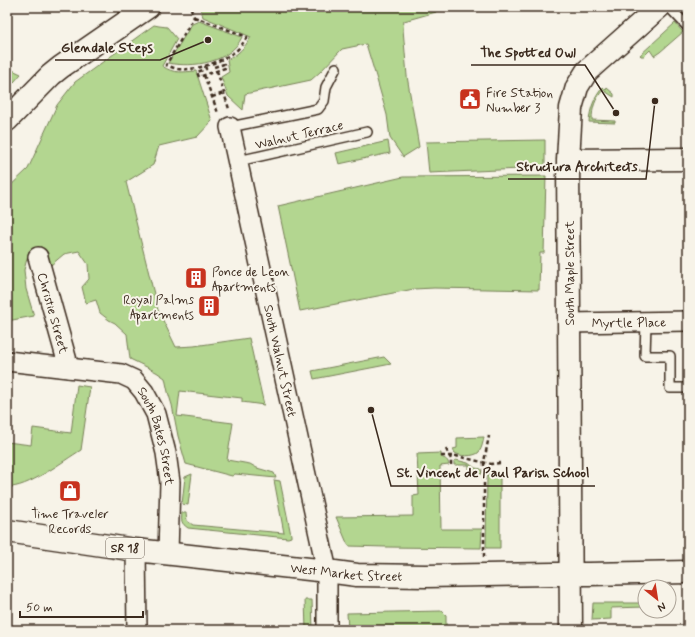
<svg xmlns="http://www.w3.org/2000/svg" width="695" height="637" font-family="Mynerve,sans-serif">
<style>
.green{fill:#b3d690;stroke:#778057}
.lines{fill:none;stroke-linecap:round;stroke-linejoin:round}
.lane-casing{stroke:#3b2a1e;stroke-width:12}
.street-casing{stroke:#3b2a1e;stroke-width:22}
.secondary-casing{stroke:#3b2a1e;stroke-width:25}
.primary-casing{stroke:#3b2a1e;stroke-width:25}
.path{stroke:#3b2a1e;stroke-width:2.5;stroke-dasharray:4 3;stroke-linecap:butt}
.lane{stroke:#f7f3e8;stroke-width:9}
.street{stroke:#f7f3e8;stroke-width:19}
.secondary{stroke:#f7f3e8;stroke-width:22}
.primary{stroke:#f7f3e8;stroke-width:22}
.labels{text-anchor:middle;stroke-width:4;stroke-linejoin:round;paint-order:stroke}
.shield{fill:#f7f3e8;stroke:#73665b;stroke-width:1}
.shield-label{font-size:12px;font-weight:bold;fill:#3b2a1e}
.poi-label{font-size:13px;fill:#3b2a1e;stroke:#f7f3e8;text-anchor:start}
.street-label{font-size:13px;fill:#3b2a1e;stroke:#f7f3e8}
.leader{fill:none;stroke:#3b2a1e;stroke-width:1.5}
.callout-dot{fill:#3b2a1e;stroke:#f7f3e8;stroke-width:1.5}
.callout-label{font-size:14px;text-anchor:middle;font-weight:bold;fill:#3b2a1e;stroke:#f7f3e8;stroke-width:4;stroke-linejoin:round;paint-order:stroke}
</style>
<rect width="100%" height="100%" fill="#f7f3e8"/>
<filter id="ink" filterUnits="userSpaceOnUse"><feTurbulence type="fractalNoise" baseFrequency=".025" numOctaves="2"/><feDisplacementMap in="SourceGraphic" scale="8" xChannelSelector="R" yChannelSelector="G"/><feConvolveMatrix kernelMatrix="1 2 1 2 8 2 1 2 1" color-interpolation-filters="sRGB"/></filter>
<g filter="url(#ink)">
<!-- green -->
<path class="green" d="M 200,7 L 436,7 L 436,12 L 404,21 L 403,29 L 407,76 L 419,147 L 403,157 L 390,138 L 387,115 L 377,80 L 366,44 L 342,49 L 320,72 L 311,80 L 245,94 L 243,110 L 228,96 L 221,77 L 229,72 L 227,60 C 239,54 244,48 251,37 L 203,17 Z
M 199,21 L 242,37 C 230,63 193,68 168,63 L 192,24 Z
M 675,23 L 683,32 L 660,52 L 654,56 L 650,50 L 644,56 L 641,56 L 640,55 Z
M 154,25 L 159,26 L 167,27 L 177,39 L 162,66 C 174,74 182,72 196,71 L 212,121 L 197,137 L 159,146 L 153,165 L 126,182 L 158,310 L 176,347 L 194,346 L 249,338 L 264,405 L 242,402 L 242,398 L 180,391 L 177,416 L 233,423 L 227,460 L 250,464 L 257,468 L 274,473 L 276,478 L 235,474 L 232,476 L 186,464 L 178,436 L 172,405 L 168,392 L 165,378 C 155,370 142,365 130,359 L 127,334 L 115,323 L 109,320 L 100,313 L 96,300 L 86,303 L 82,287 L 89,279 L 88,264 L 79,251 L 64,254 L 51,265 L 42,248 L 29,251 L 24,270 L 26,289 L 34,316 L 7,321 L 7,189 L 28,169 L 57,105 L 75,82 Z
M 7,68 L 8,68 L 21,74 L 7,90 Z
M 603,87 L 606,90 L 607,88 L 614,94 L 614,97 L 603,90 C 595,99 592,108 592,120 L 615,121 L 615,123 L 589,122 C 590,108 594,98 603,87 Z
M 545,140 L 545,168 L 429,173 L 426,142 Z
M 388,141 L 390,153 L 339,164 L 336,153 Z
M 546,176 L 544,253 L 540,253 L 539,290 L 434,288 L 414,289 L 300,311 L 278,206 L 403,177 Z
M 384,357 L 391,364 L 314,379 L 312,371 Z
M 77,385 L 90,387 L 81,450 C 63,461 27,489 7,487 L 7,442 L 31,445 L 33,428 L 71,433 Z
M 484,437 C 483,442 482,448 479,452 C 475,457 458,457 454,452 C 454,451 454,450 453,449 L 457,448 L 457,438 Z
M 441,453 L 441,457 C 446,459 448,460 449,465 L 440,466 L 441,529 L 482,529 L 481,548 L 386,547 L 349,546 L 347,543 L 336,517 L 413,516 L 413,496 L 419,495 L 417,454 Z
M 456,460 L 468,463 L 475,468 L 481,469 L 482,474 L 469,474 L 469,465 L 454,465 L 454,461 Z
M 500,472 L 500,548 L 486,548 L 487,476 L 489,473 Z
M 192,474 L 188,505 L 182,504 L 185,477 Z
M 274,480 L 280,481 L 291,535 L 291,537 L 288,538 L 188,528 C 181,523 181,521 182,513 L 186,513 L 187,521 L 193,525 L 284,533 Z
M 305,600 L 312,600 L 313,630 L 306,630 Z
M 593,603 L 645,603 L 645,607 L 611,608 L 611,619 L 592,620 Z
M 442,611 L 446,615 L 446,630 L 348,630 L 347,613 Z"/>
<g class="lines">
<!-- lane casing -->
<g class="lane-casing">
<path id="lane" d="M 669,7 L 688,27
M 230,127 L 318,109 L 324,101 L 326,87 L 336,68
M 238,161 L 367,132
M 646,322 L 645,356 L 670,356 L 670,388 L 688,388"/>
</g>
<!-- street casing -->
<g class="street-casing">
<g id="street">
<path id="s1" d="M 230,127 L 327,571 L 327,630"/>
<path id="s2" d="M 38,257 L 69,368"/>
<path id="s3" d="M 569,323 L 688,321"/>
<path id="s4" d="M 7,361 L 121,374 L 134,380 L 144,392 L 156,414 L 166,453 L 170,482 L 168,553"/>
<path d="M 136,550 L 137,630"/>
</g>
</g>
<!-- secondary casing -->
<g class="secondary-casing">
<path id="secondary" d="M 7,120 L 51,75 L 61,67 L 148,7
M 568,160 L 688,159
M 571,630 L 568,160 L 571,108 L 577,87 L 587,71 L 659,7"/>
</g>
<!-- primary casing -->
<g class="primary-casing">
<g id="primary">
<path id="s5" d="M 7,531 L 136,550 L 327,571 L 357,575 L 426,576 L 553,574 L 589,574 L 688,572"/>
</g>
</g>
<!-- path -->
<path class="path" d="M 191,9 L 194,17
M 194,17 L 200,19 L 247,37 C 244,42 241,46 237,50 C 222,62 196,71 178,69 C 173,68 169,66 166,65 Z
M 205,66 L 206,69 L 197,72 L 199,77 L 225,68 L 224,64 L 214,67 L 213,63
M 217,71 L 229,109 L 230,110
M 204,75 L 218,113 L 219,113
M 212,97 L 224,93
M 446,449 L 451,459 L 451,465
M 441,456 L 456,456 L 491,464 L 500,463
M 484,557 L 484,462 L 489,436"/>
<!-- lane -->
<use href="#lane" class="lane"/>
<!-- street -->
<use href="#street" class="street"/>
<!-- secondary -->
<use href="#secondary" class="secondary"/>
<!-- primary -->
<use href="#primary" class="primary"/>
</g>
</g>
<!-- icons -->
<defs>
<g id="civic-square" transform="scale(1.15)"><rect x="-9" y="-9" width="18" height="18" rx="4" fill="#c8321e" stroke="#f7f3e8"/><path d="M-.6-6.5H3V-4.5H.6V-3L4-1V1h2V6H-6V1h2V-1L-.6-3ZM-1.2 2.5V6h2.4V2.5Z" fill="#fff"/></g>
<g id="building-square" transform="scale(1.15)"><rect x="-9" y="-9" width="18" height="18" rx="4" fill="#c8321e" stroke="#f7f3e8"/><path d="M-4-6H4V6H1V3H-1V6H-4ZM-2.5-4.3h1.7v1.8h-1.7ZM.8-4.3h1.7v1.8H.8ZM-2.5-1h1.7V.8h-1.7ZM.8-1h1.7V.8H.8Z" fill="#fff"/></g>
<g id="shop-square" transform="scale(1.15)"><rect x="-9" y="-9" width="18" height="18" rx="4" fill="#c8321e" stroke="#f7f3e8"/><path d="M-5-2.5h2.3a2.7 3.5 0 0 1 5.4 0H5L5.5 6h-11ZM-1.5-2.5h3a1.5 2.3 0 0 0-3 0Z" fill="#fff"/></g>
</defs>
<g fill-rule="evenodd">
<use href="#civic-square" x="470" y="99"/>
<use href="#building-square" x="196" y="278"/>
<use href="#building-square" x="209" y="306"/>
<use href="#shop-square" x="70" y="491"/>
</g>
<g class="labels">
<!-- shield labels -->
<rect class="shield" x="106" y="538" width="38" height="20" rx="3"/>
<g class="shield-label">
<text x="125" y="552">SR 18</text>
</g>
<!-- poi labels -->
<g class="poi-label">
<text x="486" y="97">Fire Station<tspan x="486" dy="15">Number 3</tspan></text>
<text x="212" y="276">Ponce de Leon<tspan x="212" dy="15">Apartments</tspan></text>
<text x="194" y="304" text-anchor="end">Royal Palms<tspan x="194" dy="15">Apartments</tspan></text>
<text x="70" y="518" text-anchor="middle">Time Traveler<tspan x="70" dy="15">Records</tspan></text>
</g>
<!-- street labels -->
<g class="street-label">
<text transform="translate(299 134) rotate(-13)" y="5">Walnut Terrace</text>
<text transform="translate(569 273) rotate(-90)" y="5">South Maple Street</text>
<text dy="5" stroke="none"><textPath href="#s2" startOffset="58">Christie Street</textPath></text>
<text dy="5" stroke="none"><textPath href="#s3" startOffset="60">Myrtle Place</textPath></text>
<text dy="5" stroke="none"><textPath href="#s1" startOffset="239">South Walnut Street</textPath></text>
<text dy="5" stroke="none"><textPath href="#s4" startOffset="191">South Bates Street</textPath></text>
<text dy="5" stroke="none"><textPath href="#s5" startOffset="342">West Market Street</textPath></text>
</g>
</g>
<!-- callouts -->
<path class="leader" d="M208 40L160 60H55M616 113L585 65H471M655 101L646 179H508M371 410L391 486H595"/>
<g class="callout-dot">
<circle cx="208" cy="40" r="4"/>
<circle cx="616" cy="113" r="4"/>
<circle cx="655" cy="101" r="4"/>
<circle cx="371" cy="410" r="4"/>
</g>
<g class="callout-label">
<text x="107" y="52">Glendale Steps</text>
<text x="528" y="57">The Spotted Owl</text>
<text x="577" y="171">Structura Architects</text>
<text x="493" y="477">St. Vincent de Paul Parish School</text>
</g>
<!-- margin -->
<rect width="695" height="637" fill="none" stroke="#f7f3e8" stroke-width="24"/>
<rect x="12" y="12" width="671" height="613" fill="none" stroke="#3b2a1e" stroke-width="1.5" filter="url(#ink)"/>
<!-- north arrow -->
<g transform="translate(657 599) rotate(150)"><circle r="19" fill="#f7f3e8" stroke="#aca397"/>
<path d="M0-3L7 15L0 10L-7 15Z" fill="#c8321e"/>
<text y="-6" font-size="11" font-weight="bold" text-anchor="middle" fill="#3b2a1e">N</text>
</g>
<!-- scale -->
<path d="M20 611v6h123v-6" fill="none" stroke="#3b2a1e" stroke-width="2"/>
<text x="26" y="611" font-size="12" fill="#3b2a1e" stroke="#f7f3e8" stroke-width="3" paint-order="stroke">50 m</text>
</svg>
